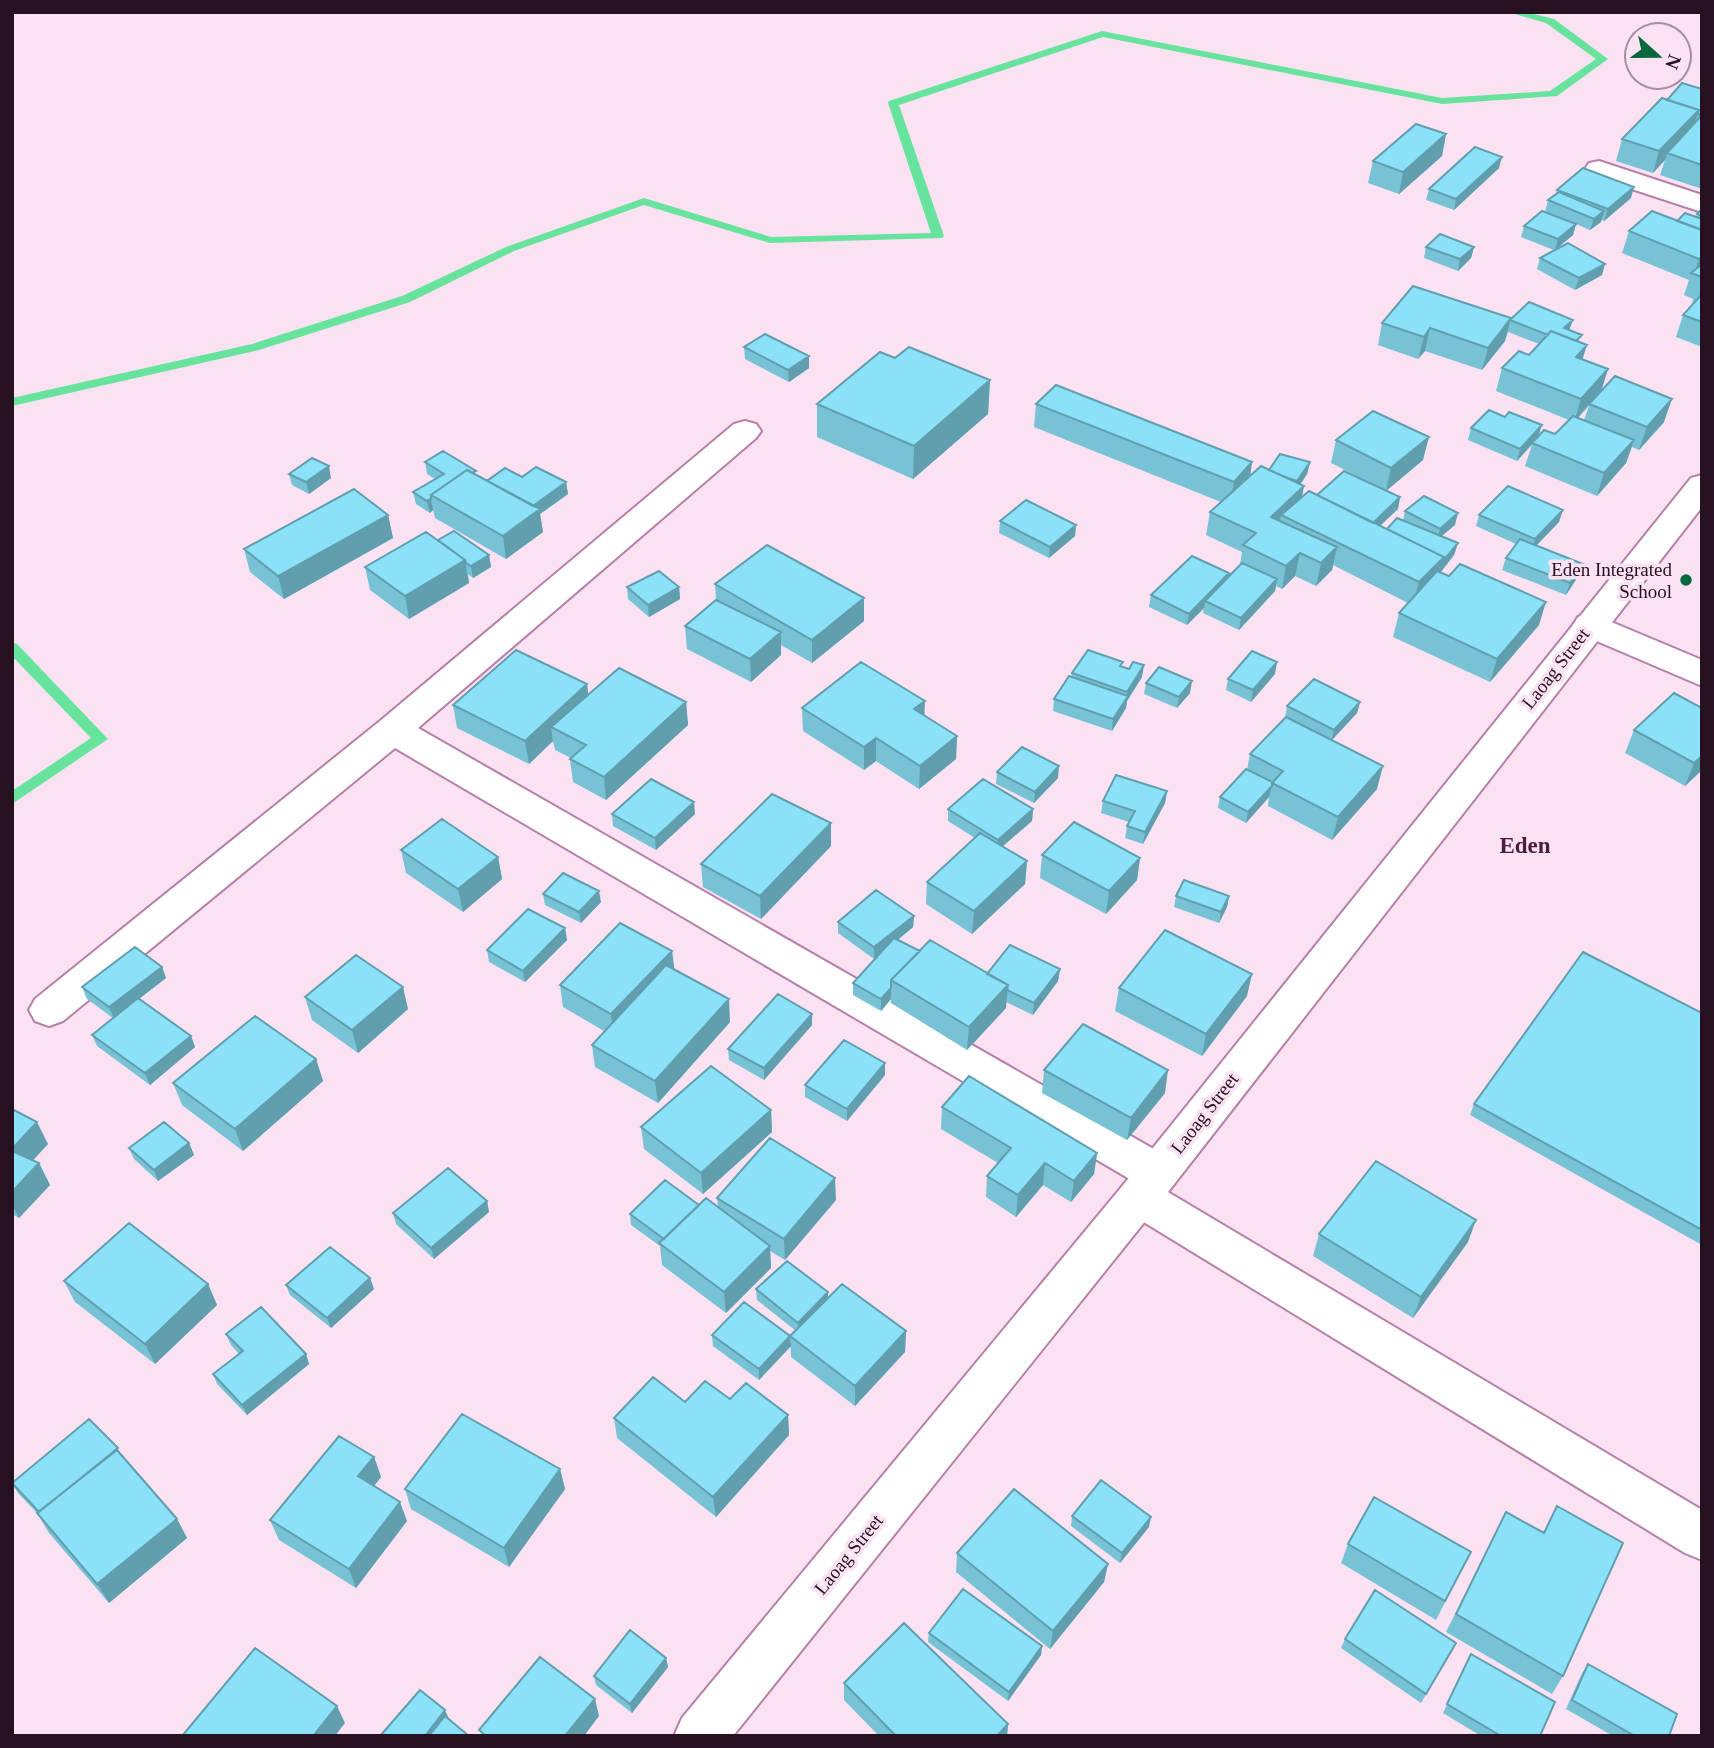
<svg xmlns="http://www.w3.org/2000/svg" width="1714" height="1748" font-family="Georgia,serif">
<style>
.lines{fill:none;stroke-linecap:round;stroke-linejoin:round}
.stream{fill:#68e39d;fill-rule:evenodd}
.minor-casing{stroke:#b780a9;stroke-width:4}
.tertiary-casing{stroke:#b780a9;stroke-width:4}
.minor{fill:#fff;fill-rule:evenodd}
.tertiary{fill:#fff;fill-rule:evenodd}
.wall{fill:#77c2d5;fill-rule:evenodd}
.shaded-wall{fill:#619eae}
.building{fill:#8ae1f8;stroke:#619eae;stroke-width:2}
.poi-dot{fill:#06683c;stroke:#fae2f3;stroke-width:2.5}
.labels{text-anchor:middle;stroke-width:7;stroke-linejoin:round;paint-order:stroke}
.poi-label{font-size:19px;fill:#261121;stroke:#fae2f3;text-anchor:end}
.street-label{font-size:19px;fill:#261121;stroke:#fae2f3}
.quarter-label{font-size:23px;font-weight:bold;fill:#4b1d42;stroke:#fae2f3}
</style>
<rect width="100%" height="100%" fill="#fae2f3"/>
<g class="lines">
<!-- stream -->
<path class="stream" d="M 1507,12 L 1526,12 L 1554,19 L 1608,59 L 1557,96 L 1442,104 L 1103,37 L 899,105 L 944,236 L 942,238 L 770,243 L 644,205 L 514,251 L 410,302 L 259,350 L 12,406 L 12,398 L 252,344 L 402,296 L 506,247 L 644,198 L 771,237 L 931,233 L 888,103 L 889,101 L 1102,31 L 1442,98 L 1550,91 L 1596,59 L 1546,23 Z
M 12,642 L 17,644 L 108,739 L 12,804 L 12,791 L 91,738 L 12,656 Z"/>
<!-- minor casing -->
<g class="minor-casing">
<path id="minor" d="M 1599,161 L 1702,195 L 1702,212 L 1589,175 L 1585,169 L 1589,163 Z
M 745,421 L 756,424 L 761,431 L 756,438 L 418,728 L 1171,1159 L 1178,1172 L 1171,1185 L 1161,1188 L 1702,1510 L 1702,1560 L 1685,1553 L 1124,1210 L 1117,1197 L 1124,1184 L 1133,1181 L 395,748 L 63,1021 L 49,1026 L 35,1021 L 29,1010 L 35,999 L 380,721 L 734,424 Z
M 1590,613 L 1702,660 L 1702,686 L 1578,633 L 1573,625 L 1578,617 Z"/>
</g>
<!-- tertiary casing -->
<g class="tertiary-casing">
<path id="tertiary" d="M 1702,475 L 1702,507 L 1154,1210 L 733,1736 L 674,1736 L 682,1718 L 1124,1184 L 1691,478 Z"/>
</g>
<!-- minor -->
<use href="#minor" class="minor"/>
<!-- tertiary -->
<use href="#tertiary" class="tertiary"/>
</g>
<!-- wall -->
<path class="wall" d="M 1702,89 L 1702,189 L 1660,175 L 1665,160 L 1653,173 L 1616,161 L 1622,139 L 1667,100 Z
M 1446,134 L 1442,156 L 1399,194 L 1368,183 L 1373,161 Z
M 1499,168 L 1454,210 L 1426,200 L 1429,189 Z
M 1557,190 L 1631,198 L 1604,221 L 1601,219 L 1601,222 L 1590,230 L 1576,224 L 1573,235 L 1557,248 L 1602,275 L 1575,290 L 1537,269 L 1540,258 L 1554,250 L 1521,237 L 1524,226 L 1545,212 L 1548,200 L 1556,195 Z
M 1702,209 L 1702,347 L 1676,337 L 1683,315 L 1693,304 L 1692,303 L 1693,299 L 1684,295 L 1689,280 L 1622,253 L 1629,231 L 1696,217 L 1697,214 Z
M 1426,247 L 1474,247 L 1471,258 L 1458,271 L 1424,258 Z
M 1511,318 L 1570,330 L 1580,342 L 1582,360 L 1601,391 L 1664,422 L 1639,450 L 1632,447 L 1626,463 L 1597,496 L 1525,466 L 1532,445 L 1517,461 L 1468,440 L 1471,428 L 1539,436 L 1555,434 L 1569,420 L 1496,391 L 1502,368 L 1529,355 L 1539,344 L 1508,332 L 1505,341 L 1482,370 L 1425,351 L 1418,359 L 1378,345 L 1382,323 ZM 1589,406 L 1584,420 L 1578,418 Z
M 744,347 L 809,368 L 789,382 L 745,359 Z
M 895,358 L 990,380 L 988,414 L 913,479 L 817,437 L 817,404 Z
M 1036,404 L 1252,462 L 1250,475 L 1269,470 L 1310,462 L 1307,474 L 1301,484 L 1302,497 L 1385,490 L 1331,463 L 1336,440 L 1423,460 L 1386,491 L 1400,497 L 1398,509 L 1380,526 L 1387,529 L 1403,520 L 1405,511 L 1455,525 L 1441,536 L 1458,543 L 1454,555 L 1440,572 L 1539,625 L 1490,682 L 1393,637 L 1399,613 L 1408,603 L 1333,565 L 1332,570 L 1316,586 L 1295,576 L 1282,589 L 1276,586 L 1275,591 L 1239,630 L 1203,613 L 1204,608 L 1187,625 L 1149,607 L 1151,595 L 1229,573 L 1229,577 L 1240,565 L 1242,552 L 1206,535 L 1210,512 L 1221,502 L 1034,427 Z
M 425,462 L 476,475 L 487,481 L 522,477 L 566,482 L 568,494 L 540,514 L 543,532 L 506,559 L 435,518 L 433,510 L 430,513 L 416,504 L 413,492 L 435,479 L 427,474 Z
M 289,474 L 331,478 L 309,494 L 292,485 Z
M 388,515 L 393,538 L 284,599 L 250,572 L 244,549 Z
M 1479,515 L 1559,522 L 1536,546 L 1583,564 L 1579,575 L 1566,595 L 1502,570 L 1506,558 L 1516,544 L 1476,526 Z
M 1000,521 L 1076,525 L 1075,536 L 1049,558 L 999,533 Z
M 438,540 L 489,555 L 491,567 L 473,578 L 468,574 L 469,583 L 409,619 L 370,590 L 365,567 Z
M 715,584 L 864,598 L 864,621 L 812,663 L 781,645 L 781,655 L 751,682 L 687,649 L 685,626 L 716,600 Z
M 627,587 L 679,587 L 680,599 L 649,617 L 628,599 Z
M 1122,667 L 1142,677 L 1127,701 L 1126,708 L 1112,731 L 1053,711 L 1054,699 L 1071,677 L 1072,673 Z
M 1275,674 L 1251,702 L 1226,690 L 1228,679 Z
M 1146,683 L 1190,693 L 1177,708 L 1144,694 Z
M 587,684 L 588,694 L 686,702 L 688,725 L 606,800 L 573,782 L 570,759 L 571,758 L 555,750 L 553,741 L 529,764 L 457,728 L 453,705 Z
M 1674,693 L 1702,770 L 1685,786 L 1625,753 L 1634,730 Z
M 1360,702 L 1357,713 L 1332,740 L 1377,789 L 1332,840 L 1268,806 L 1269,797 L 1246,823 L 1218,808 L 1220,797 L 1247,770 L 1250,754 L 1285,718 L 1287,706 Z
M 802,708 L 924,715 L 957,736 L 956,759 L 919,789 L 876,761 L 864,770 L 803,731 Z
M 997,772 L 1058,778 L 1034,803 L 996,784 Z
M 1167,791 L 1165,803 L 1143,844 L 1125,838 L 1127,826 L 1129,822 L 1101,813 L 1103,801 Z
M 948,809 L 1033,809 L 1032,821 L 1003,846 L 1027,861 L 1025,884 L 972,934 L 926,904 L 927,882 L 975,838 L 948,821 Z
M 612,814 L 695,814 L 656,850 L 613,826 Z
M 831,846 L 761,919 L 703,887 L 701,864 Z
M 401,850 L 498,857 L 502,879 L 463,912 L 406,873 Z
M 1042,855 L 1140,858 L 1137,880 L 1106,914 L 1040,878 Z
M 543,894 L 601,902 L 581,923 L 545,905 Z
M 1176,896 L 1229,896 L 1227,907 L 1219,923 L 1174,907 Z
M 914,916 L 913,927 L 898,940 L 920,951 L 987,974 L 1060,969 L 1058,981 L 1033,1015 L 1006,1002 L 1006,1008 L 967,1050 L 891,1003 L 891,999 L 881,1011 L 853,995 L 853,983 L 874,959 L 838,933 L 838,922 Z
M 565,928 L 567,940 L 525,982 L 489,962 L 487,950 Z
M 672,951 L 674,970 L 730,1022 L 658,1103 L 595,1067 L 592,1045 L 604,1031 L 563,1007 L 560,985 Z
M 162,967 L 166,978 L 139,999 L 191,1036 L 195,1047 L 150,1085 L 97,1046 L 92,1035 L 113,1018 L 87,999 L 82,987 Z
M 1119,988 L 1247,996 L 1202,1056 L 1115,1011 Z
M 305,997 L 408,1009 L 358,1053 L 312,1020 Z
M 1702,1013 L 1702,1245 L 1470,1115 L 1474,1104 Z
M 812,1014 L 812,1025 L 764,1080 L 729,1060 L 728,1049 Z
M 316,1059 L 323,1081 L 243,1151 L 182,1105 L 173,1083 Z
M 885,1063 L 885,1075 L 847,1121 L 805,1097 L 805,1085 Z
M 1044,1070 L 1165,1093 L 1127,1140 L 1042,1093 Z
M 942,1107 L 1097,1153 L 1094,1174 L 1071,1202 L 1043,1185 L 1016,1217 L 986,1197 L 987,1176 L 998,1163 L 941,1129 Z
M 12,1109 L 48,1144 L 33,1160 L 39,1163 L 50,1185 L 19,1218 L 12,1214 Z
M 771,1110 L 772,1132 L 703,1194 L 644,1149 L 641,1127 Z
M 189,1143 L 194,1155 L 158,1181 L 134,1159 L 129,1148 Z
M 717,1198 L 836,1200 L 785,1260 L 770,1251 L 771,1268 L 726,1313 L 662,1265 L 660,1246 L 631,1225 L 630,1214 L 699,1205 L 718,1208 Z
M 487,1201 L 489,1212 L 434,1259 L 396,1224 L 393,1213 Z
M 1319,1234 L 1468,1242 L 1413,1318 L 1313,1256 Z
M 370,1278 L 374,1289 L 331,1328 L 290,1295 L 286,1285 Z
M 64,1281 L 208,1284 L 217,1305 L 155,1364 L 75,1302 Z
M 756,1289 L 828,1298 L 906,1331 L 905,1352 L 855,1406 L 791,1357 L 790,1336 L 796,1331 L 757,1300 Z
M 226,1334 L 306,1354 L 309,1364 L 247,1415 L 217,1384 L 213,1374 L 239,1354 L 231,1345 Z
M 712,1335 L 790,1336 L 791,1346 L 759,1380 L 713,1346 Z
M 730,1399 L 788,1415 L 789,1435 L 716,1517 L 617,1438 L 614,1418 L 685,1402 Z
M 123,1457 L 177,1519 L 187,1538 L 109,1603 L 49,1533 L 37,1513 L 18,1493 L 12,1483 Z
M 374,1457 L 381,1477 L 374,1486 L 407,1521 L 356,1588 L 279,1540 L 270,1520 Z
M 560,1469 L 565,1489 L 509,1567 L 411,1509 L 405,1489 Z
M 1506,1512 L 1543,1533 L 1563,1676 L 1552,1694 L 1446,1632 Z
M 1072,1516 L 1149,1527 L 1120,1563 L 1071,1526 Z
M 1348,1544 L 1461,1571 L 1436,1620 L 1341,1563 Z
M 957,1553 L 1108,1564 L 1104,1582 L 1050,1649 L 956,1572 Z
M 929,1633 L 1042,1646 L 1041,1655 L 1008,1701 L 928,1642 Z
M 1345,1639 L 1456,1643 L 1421,1703 L 1341,1648 Z
M 1471,1654 L 1540,1736 L 1481,1736 L 1443,1713 Z
M 666,1658 L 668,1667 L 632,1713 L 596,1685 L 594,1676 Z
M 1588,1664 L 1669,1736 L 1613,1736 L 1566,1709 L 1582,1673 Z
M 844,1683 L 1008,1724 L 1007,1736 L 879,1736 L 844,1700 Z"/>
<!-- shaded-wall -->
<path class="shaded-wall" d="M 1699,110 L 1692,132 L 1667,153 L 1665,160 L 1653,173 L 1659,151 Z
M 1446,134 L 1442,156 L 1399,194 L 1403,172 Z
M 1502,157 L 1499,168 L 1454,210 L 1456,199 Z
M 1634,187 L 1631,198 L 1604,221 L 1608,209 Z
M 1604,211 L 1601,222 L 1590,230 L 1594,219 Z
M 1576,224 L 1573,235 L 1555,250 L 1558,239 Z
M 1474,247 L 1471,258 L 1458,271 L 1460,259 Z
M 1702,257 L 1702,273 L 1694,274 L 1699,259 Z
M 1605,264 L 1602,275 L 1575,290 L 1579,278 Z
M 1511,318 L 1505,341 L 1482,370 L 1488,348 Z
M 1573,320 L 1569,331 L 1564,328 Z
M 1430,328 L 1425,351 L 1418,359 L 1424,337 Z
M 1587,345 L 1580,367 L 1576,357 Z
M 809,356 L 809,368 L 789,382 L 788,370 Z
M 1608,369 L 1601,392 L 1589,404 L 1574,422 L 1581,399 Z
M 990,380 L 988,414 L 913,479 L 914,446 Z
M 1672,399 L 1664,422 L 1639,450 L 1647,427 Z
M 1542,425 L 1538,437 L 1517,461 L 1520,449 Z
M 1429,437 L 1423,460 L 1386,491 L 1391,468 Z
M 1634,440 L 1626,463 L 1597,496 L 1604,473 Z
M 1252,462 L 1249,485 L 1230,505 L 1234,482 Z
M 1310,462 L 1307,474 L 1295,492 L 1297,481 Z
M 329,466 L 331,478 L 309,494 L 306,482 Z
M 566,482 L 568,494 L 540,514 L 543,532 L 506,559 L 503,536 L 532,507 Z
M 1304,486 L 1300,509 L 1281,515 L 1279,529 L 1271,517 Z
M 1400,497 L 1398,509 L 1369,536 L 1371,525 Z
M 431,499 L 433,510 L 430,513 L 427,501 Z
M 1563,510 L 1559,522 L 1531,551 L 1535,539 Z
M 1458,513 L 1455,525 L 1437,540 L 1440,529 Z
M 388,515 L 393,538 L 284,599 L 278,576 Z
M 1076,525 L 1075,536 L 1049,558 L 1050,547 Z
M 1458,543 L 1454,555 L 1441,572 L 1438,580 L 1413,605 L 1419,582 Z
M 1337,547 L 1332,570 L 1316,586 L 1321,563 Z
M 1300,553 L 1295,576 L 1282,589 L 1286,566 Z
M 489,555 L 491,567 L 473,578 L 471,566 Z
M 465,560 L 469,583 L 409,619 L 405,596 Z
M 1583,564 L 1579,575 L 1566,595 L 1570,583 Z
M 1229,573 L 1227,585 L 1205,601 L 1204,608 L 1187,625 L 1189,614 Z
M 1277,579 L 1275,591 L 1239,630 L 1241,618 Z
M 679,587 L 680,599 L 649,617 L 648,605 Z
M 864,598 L 864,621 L 812,663 L 812,640 Z
M 1546,602 L 1539,625 L 1490,682 L 1497,659 Z
M 781,632 L 781,655 L 751,682 L 750,659 Z
M 1277,662 L 1275,674 L 1251,702 L 1253,690 Z
M 1144,665 L 1142,677 L 1127,701 L 1126,708 L 1112,731 L 1113,719 L 1126,699 L 1127,692 Z
M 1192,681 L 1190,693 L 1177,708 L 1179,697 Z
M 587,684 L 590,707 L 551,727 L 553,741 L 529,764 L 525,741 Z
M 925,701 L 924,724 L 914,709 Z
M 686,702 L 688,725 L 606,800 L 604,777 Z
M 1360,702 L 1357,713 L 1331,741 L 1334,730 Z
M 957,736 L 956,759 L 919,789 L 920,766 Z
M 876,738 L 876,761 L 864,770 L 864,747 Z
M 1702,756 L 1702,770 L 1685,786 L 1694,763 Z
M 1059,766 L 1058,778 L 1034,803 L 1035,792 Z
M 1383,766 L 1377,789 L 1332,840 L 1338,817 Z
M 1272,786 L 1269,797 L 1246,823 L 1248,812 Z
M 1167,791 L 1165,803 L 1143,844 L 1145,832 Z
M 694,802 L 695,814 L 656,850 L 655,838 Z
M 1033,809 L 1032,821 L 997,851 L 998,840 Z
M 831,823 L 831,846 L 761,919 L 760,896 Z
M 498,857 L 502,879 L 463,912 L 458,889 Z
M 1140,858 L 1137,880 L 1106,914 L 1109,891 Z
M 1027,861 L 1025,884 L 972,934 L 974,911 Z
M 599,891 L 601,902 L 581,923 L 579,912 Z
M 1229,896 L 1227,907 L 1219,923 L 1221,912 Z
M 914,916 L 913,927 L 874,959 L 874,947 Z
M 565,928 L 567,940 L 525,982 L 523,971 Z
M 672,951 L 675,974 L 614,1037 L 611,1014 Z
M 162,967 L 166,978 L 114,1018 L 109,1007 Z
M 1060,969 L 1058,981 L 1033,1015 L 1034,1003 Z
M 1252,974 L 1247,996 L 1202,1056 L 1206,1034 Z
M 1008,985 L 1006,1008 L 967,1050 L 969,1027 Z
M 403,987 L 408,1009 L 358,1053 L 352,1030 Z
M 891,988 L 891,999 L 881,1011 L 881,999 Z
M 729,999 L 730,1022 L 658,1103 L 655,1081 Z
M 812,1014 L 812,1025 L 764,1080 L 764,1068 Z
M 191,1036 L 195,1047 L 150,1085 L 145,1073 Z
M 316,1059 L 323,1081 L 243,1151 L 235,1129 Z
M 885,1063 L 885,1075 L 847,1121 L 847,1109 Z
M 1168,1070 L 1165,1093 L 1127,1140 L 1131,1118 Z
M 771,1110 L 772,1132 L 703,1194 L 701,1173 Z
M 37,1122 L 48,1144 L 22,1172 L 12,1153 L 12,1149 Z
M 189,1143 L 194,1155 L 158,1181 L 154,1170 Z
M 1097,1153 L 1094,1174 L 1071,1202 L 1074,1181 Z
M 39,1163 L 50,1185 L 19,1218 L 12,1204 L 12,1192 Z
M 1045,1163 L 1043,1185 L 1016,1217 L 1018,1195 Z
M 835,1178 L 836,1200 L 785,1260 L 784,1239 Z
M 487,1201 L 489,1212 L 434,1259 L 431,1248 Z
M 1476,1220 L 1468,1242 L 1413,1318 L 1421,1297 Z
M 770,1246 L 771,1268 L 726,1313 L 724,1292 Z
M 370,1278 L 374,1289 L 331,1328 L 327,1318 Z
M 208,1284 L 217,1305 L 155,1364 L 145,1344 Z
M 828,1292 L 828,1303 L 799,1333 L 798,1323 Z
M 906,1331 L 905,1352 L 855,1406 L 855,1386 Z
M 790,1336 L 791,1346 L 759,1380 L 759,1369 Z
M 306,1354 L 309,1364 L 247,1415 L 242,1405 Z
M 788,1415 L 789,1435 L 716,1517 L 713,1497 Z
M 374,1457 L 381,1477 L 366,1496 L 358,1476 Z
M 560,1469 L 565,1489 L 509,1567 L 504,1548 Z
M 400,1502 L 407,1521 L 356,1588 L 349,1569 Z
M 1151,1517 L 1149,1527 L 1120,1563 L 1122,1553 Z
M 177,1519 L 187,1538 L 109,1603 L 97,1584 Z
M 1108,1564 L 1104,1582 L 1050,1649 L 1053,1631 Z
M 1042,1646 L 1041,1655 L 1008,1701 L 1009,1692 Z
M 666,1658 L 668,1667 L 632,1713 L 630,1704 Z
M 595,1699 L 599,1716 L 584,1736 L 565,1736 Z
M 337,1706 L 345,1723 L 335,1736 L 313,1736 Z
M 445,1710 L 449,1719 L 435,1736 L 425,1736 Z
M 1008,1724 L 1007,1736 L 997,1736 Z"/>
<!-- building -->
<path class="building" d="M 1682,83 L 1702,89 L 1702,113 L 1700,115 L 1698,114 L 1699,110 L 1667,100 Z
M 1662,98 L 1699,110 L 1659,151 L 1622,139 Z
M 1701,116 L 1702,117 L 1702,165 L 1667,153 Z
M 1416,124 L 1446,134 L 1403,172 L 1373,161 Z
M 1475,147 L 1502,157 L 1456,199 L 1429,189 Z
M 1583,168 L 1634,187 L 1608,209 L 1557,190 Z
M 1559,192 L 1604,211 L 1594,219 L 1548,200 Z
M 1702,209 L 1702,216 L 1697,214 Z
M 1542,211 L 1576,224 L 1558,239 L 1524,226 Z
M 1652,211 L 1702,230 L 1702,257 L 1699,259 L 1629,231 Z
M 1685,213 L 1702,219 L 1702,230 L 1677,221 Z
M 1440,234 L 1474,247 L 1460,259 L 1426,247 Z
M 1568,243 L 1605,264 L 1579,278 L 1540,258 Z
M 1702,264 L 1702,277 L 1691,273 Z
M 1413,286 L 1511,318 L 1488,348 L 1430,328 L 1424,337 L 1382,323 Z
M 1702,294 L 1702,322 L 1683,315 Z
M 1529,302 L 1573,320 L 1564,328 L 1582,335 L 1576,341 L 1551,331 L 1548,335 L 1510,320 Z
M 1551,331 L 1587,345 L 1576,357 L 1608,369 L 1581,399 L 1502,368 L 1519,351 L 1529,355 Z
M 765,334 L 809,356 L 788,370 L 744,347 Z
M 909,347 L 990,380 L 914,446 L 817,404 L 880,352 L 895,358 Z
M 1615,376 L 1672,399 L 1647,427 L 1589,404 Z
M 1056,385 L 1252,462 L 1234,482 L 1036,404 Z
M 1489,410 L 1505,417 L 1509,412 L 1542,425 L 1520,449 L 1471,428 Z
M 1373,411 L 1429,437 L 1391,468 L 1336,440 Z
M 1573,416 L 1634,440 L 1604,473 L 1532,443 L 1544,430 L 1555,434 Z
M 443,451 L 476,471 L 472,473 L 467,470 L 431,495 L 431,499 L 427,501 L 413,492 L 444,474 L 425,462 Z
M 1280,454 L 1310,462 L 1297,481 L 1285,477 L 1269,470 Z
M 312,458 L 329,466 L 306,482 L 289,474 Z
M 1261,466 L 1304,486 L 1271,517 L 1337,547 L 1321,563 L 1300,553 L 1286,566 L 1243,545 L 1256,533 L 1210,512 Z
M 536,467 L 566,482 L 533,506 L 487,481 L 505,468 L 522,477 Z
M 467,470 L 540,509 L 503,536 L 431,495 Z
M 1344,471 L 1400,497 L 1373,523 L 1317,495 Z
M 1508,486 L 1563,510 L 1535,539 L 1479,515 Z
M 354,489 L 388,515 L 278,576 L 244,549 Z
M 1309,491 L 1444,557 L 1419,582 L 1281,515 Z
M 1424,496 L 1458,513 L 1440,529 L 1405,511 Z
M 1026,500 L 1076,525 L 1050,547 L 1000,521 Z
M 1397,518 L 1458,543 L 1444,560 L 1444,557 L 1387,529 Z
M 454,531 L 489,555 L 471,566 L 466,563 L 465,560 L 438,540 Z
M 426,532 L 465,560 L 405,596 L 365,567 Z
M 1520,539 L 1583,564 L 1570,583 L 1506,558 Z
M 767,545 L 864,598 L 812,640 L 715,584 Z
M 1192,556 L 1229,573 L 1189,614 L 1151,595 Z
M 1242,563 L 1277,579 L 1241,618 L 1205,601 Z
M 1460,564 L 1546,602 L 1497,659 L 1399,613 L 1437,571 L 1449,576 Z
M 659,571 L 679,587 L 648,605 L 627,587 Z
M 716,600 L 781,632 L 750,659 L 685,626 Z
M 516,650 L 587,684 L 525,741 L 453,705 Z
M 1088,650 L 1123,662 L 1120,666 L 1129,669 L 1133,662 L 1144,665 L 1127,692 L 1072,673 Z
M 1252,651 L 1277,662 L 1253,690 L 1228,679 Z
M 861,662 L 925,701 L 914,709 L 957,736 L 920,766 L 876,738 L 864,747 L 802,708 Z
M 1159,667 L 1192,681 L 1179,697 L 1146,683 Z
M 619,668 L 686,702 L 604,777 L 570,759 L 586,745 L 551,727 Z
M 1069,676 L 1128,696 L 1113,719 L 1054,699 Z
M 1314,679 L 1360,702 L 1334,730 L 1287,706 Z
M 1674,693 L 1702,708 L 1702,756 L 1694,763 L 1634,730 Z
M 1286,717 L 1383,766 L 1338,817 L 1272,783 L 1283,771 L 1250,754 Z
M 1022,747 L 1059,766 L 1035,792 L 997,772 Z
M 1246,769 L 1274,783 L 1272,783 L 1272,786 L 1248,812 L 1220,797 Z
M 1116,775 L 1167,791 L 1145,832 L 1127,826 L 1135,811 L 1103,801 Z
M 651,779 L 694,802 L 655,838 L 612,814 Z
M 983,779 L 1033,809 L 998,840 L 948,809 Z
M 772,794 L 831,823 L 760,896 L 701,864 Z
M 442,819 L 498,857 L 458,889 L 401,850 Z
M 1074,822 L 1140,858 L 1109,891 L 1042,855 Z
M 980,833 L 1027,861 L 974,911 L 927,882 Z
M 563,873 L 599,891 L 579,912 L 543,894 Z
M 1184,880 L 1229,896 L 1221,912 L 1176,896 Z
M 876,890 L 914,916 L 874,947 L 838,922 Z
M 528,909 L 565,928 L 523,971 L 487,950 Z
M 620,923 L 672,951 L 611,1014 L 560,985 Z
M 1165,930 L 1252,974 L 1206,1034 L 1119,988 Z
M 894,938 L 920,951 L 891,980 L 891,988 L 881,999 L 853,983 Z
M 930,940 L 1008,985 L 969,1027 L 891,980 Z
M 1010,945 L 1060,969 L 1034,1003 L 1007,990 L 1008,985 L 987,974 Z
M 135,947 L 162,967 L 109,1007 L 82,987 Z
M 1583,952 L 1702,1013 L 1702,1230 L 1474,1104 Z
M 356,955 L 403,987 L 352,1030 L 305,997 Z
M 666,965 L 729,999 L 655,1081 L 592,1045 Z
M 778,994 L 812,1014 L 764,1068 L 728,1049 Z
M 138,998 L 191,1036 L 145,1073 L 92,1035 Z
M 255,1016 L 316,1059 L 235,1129 L 173,1083 Z
M 1083,1024 L 1168,1070 L 1131,1118 L 1044,1070 Z
M 844,1040 L 885,1063 L 847,1109 L 805,1085 Z
M 711,1066 L 771,1110 L 701,1173 L 641,1127 Z
M 969,1076 L 1097,1153 L 1074,1181 L 1045,1163 L 1018,1195 L 987,1176 L 1011,1148 L 942,1107 Z
M 12,1109 L 37,1122 L 12,1149 Z
M 164,1122 L 189,1143 L 154,1170 L 129,1148 Z
M 770,1138 L 835,1178 L 784,1239 L 717,1198 Z
M 12,1151 L 39,1163 L 12,1192 Z
M 1376,1161 L 1476,1220 L 1421,1297 L 1319,1234 Z
M 448,1168 L 487,1201 L 431,1248 L 393,1213 Z
M 665,1180 L 699,1205 L 664,1239 L 630,1214 Z
M 706,1198 L 770,1246 L 724,1292 L 659,1243 Z
M 129,1223 L 208,1284 L 145,1344 L 64,1281 Z
M 330,1247 L 370,1278 L 327,1318 L 286,1285 Z
M 787,1261 L 828,1292 L 798,1323 L 756,1289 Z
M 842,1284 L 906,1331 L 855,1386 L 790,1336 Z
M 744,1302 L 790,1336 L 759,1369 L 712,1335 Z
M 261,1307 L 306,1354 L 242,1405 L 213,1374 L 243,1351 L 226,1334 Z
M 653,1377 L 685,1402 L 705,1381 L 730,1399 L 746,1383 L 788,1415 L 713,1497 L 614,1418 Z
M 462,1414 L 560,1469 L 504,1548 L 405,1489 Z
M 89,1419 L 118,1448 L 39,1512 L 12,1483 Z
M 339,1436 L 374,1457 L 358,1476 L 400,1502 L 349,1569 L 270,1520 Z
M 117,1450 L 177,1519 L 97,1584 L 37,1513 Z
M 1101,1480 L 1151,1517 L 1122,1553 L 1072,1516 Z
M 1014,1489 L 1108,1564 L 1053,1631 L 957,1553 Z
M 1374,1497 L 1471,1552 L 1445,1601 L 1348,1544 Z
M 1557,1506 L 1623,1543 L 1563,1676 L 1456,1614 L 1506,1512 L 1544,1533 Z
M 963,1589 L 1042,1646 L 1009,1692 L 929,1633 Z
M 1375,1590 L 1456,1643 L 1426,1694 L 1345,1639 Z
M 904,1623 L 1008,1724 L 997,1736 L 896,1736 L 844,1683 Z
M 630,1630 L 666,1658 L 630,1704 L 594,1676 Z
M 255,1648 L 337,1706 L 313,1736 L 182,1736 Z
M 1471,1654 L 1555,1702 L 1540,1736 L 1501,1736 L 1447,1704 Z
M 540,1657 L 595,1699 L 565,1736 L 486,1736 L 479,1730 Z
M 1588,1664 L 1677,1714 L 1669,1736 L 1635,1736 L 1572,1700 Z
M 420,1690 L 445,1710 L 425,1736 L 380,1736 Z
M 445,1716 L 469,1736 L 429,1736 Z"/>
<!-- markers -->
<circle class="poi-dot" cx="1686" cy="580" r="7"/>
<g class="labels">
<!-- poi labels -->
<g class="poi-label">
<text x="1672" y="576">Eden Integrated<tspan x="1672" dy="22">School</tspan></text>
</g>
<!-- street labels -->
<g class="street-label">
<text transform="translate(1555 668) rotate(-52)" y="7">Laoag Street</text>
<text transform="translate(1204 1113) rotate(-52)" y="7">Laoag Street</text>
<text transform="translate(848 1554) rotate(-51)" y="7">Laoag Street</text>
</g>
<!-- quarter labels -->
<g class="quarter-label">
<text x="1525" y="853">Eden</text>
</g>
</g>
<!-- border -->
<rect width="1714" height="1748" fill="none" stroke="#261121" stroke-width="28"/>
<!-- north arrow -->
<g transform="translate(1658 56) rotate(111)"><circle r="33" fill="#fae2f3" stroke="#a58e9f" stroke-width="2"/>
<path d="M0-5L12 26L0 18L-12 26Z" fill="#06683c"/>
<text y="-10" font-size="19" font-weight="bold" text-anchor="middle" fill="#261121">N</text>
</g>
</svg>
